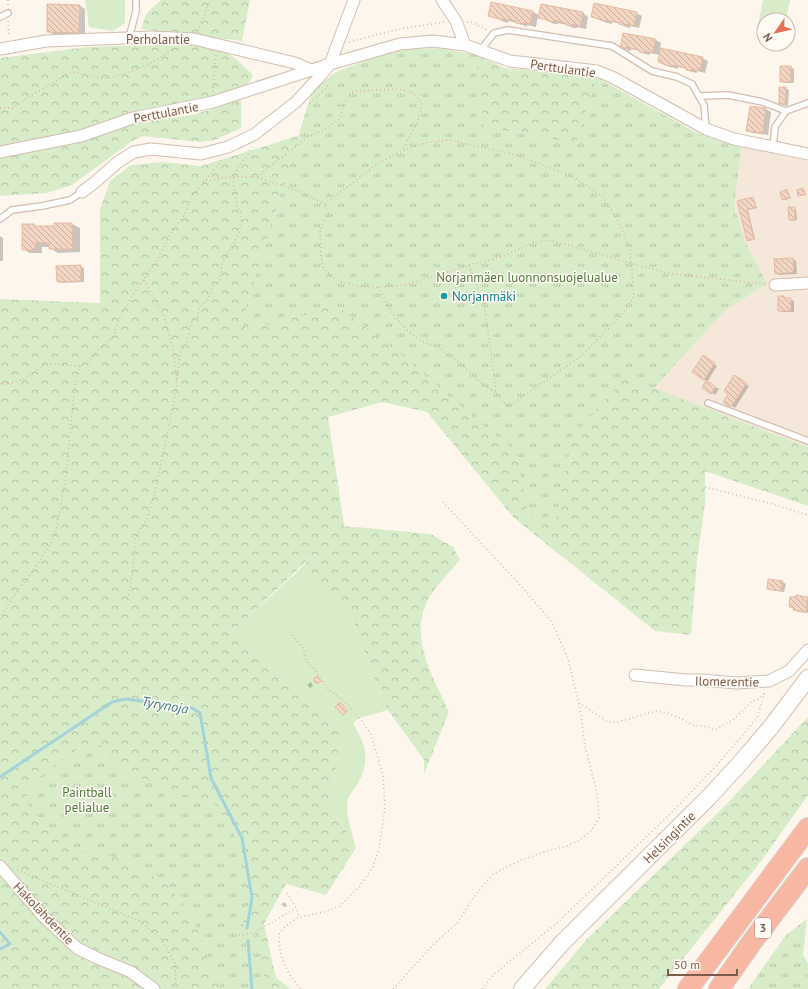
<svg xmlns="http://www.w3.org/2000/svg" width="808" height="989" font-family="'PT Sans',sans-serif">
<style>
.residential{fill:#f5e8da}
.green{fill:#d8ecc9}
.forest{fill:url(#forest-crowns)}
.park{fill:url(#park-tufts)}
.shadow{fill:#0003}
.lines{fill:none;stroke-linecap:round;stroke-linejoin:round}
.stream{stroke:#a5d3da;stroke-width:3}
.building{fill:url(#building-back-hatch);stroke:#e6bba3}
.lane-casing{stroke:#d1beb0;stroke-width:8}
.street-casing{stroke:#d1beb0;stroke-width:13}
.secondary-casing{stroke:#d6c0b0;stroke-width:18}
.highway-casing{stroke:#dad1cd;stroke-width:22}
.path{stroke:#d9b8a5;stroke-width:1.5;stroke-dasharray:1 3;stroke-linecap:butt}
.lane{stroke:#fff;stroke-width:5.5}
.street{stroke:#fff;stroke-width:11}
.secondary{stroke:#fff;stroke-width:16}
.highway{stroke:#f7b7a3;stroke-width:20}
.culture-dot{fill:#0f9aa8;stroke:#fffaf3;stroke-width:1.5}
.labels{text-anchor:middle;stroke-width:3;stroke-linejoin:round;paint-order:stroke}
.shield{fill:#fffaf3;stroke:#a28b7f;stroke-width:1}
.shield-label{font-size:12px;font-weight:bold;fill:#7a5c4d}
.street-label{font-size:13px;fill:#7a5c4d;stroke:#fffaf3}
.park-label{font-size:13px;fill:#537a41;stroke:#fffaf3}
.culture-label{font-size:13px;fill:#0d838f;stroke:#fffaf3;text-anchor:start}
.water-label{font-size:14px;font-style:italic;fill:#437c86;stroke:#fffaf3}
</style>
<defs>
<pattern id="forest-crowns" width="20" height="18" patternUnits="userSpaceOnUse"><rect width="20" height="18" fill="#d8ecc9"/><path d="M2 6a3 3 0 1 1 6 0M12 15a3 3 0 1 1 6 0" fill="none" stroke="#b4c2a5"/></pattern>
<pattern id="park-tufts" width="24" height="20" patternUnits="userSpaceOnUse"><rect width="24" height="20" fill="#d8ecc9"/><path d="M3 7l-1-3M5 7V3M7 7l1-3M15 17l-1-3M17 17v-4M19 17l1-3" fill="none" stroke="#b4c2a5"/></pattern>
<pattern id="building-back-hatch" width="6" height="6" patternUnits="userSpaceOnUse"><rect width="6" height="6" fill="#f3d5c3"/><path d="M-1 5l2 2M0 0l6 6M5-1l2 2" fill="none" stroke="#cab0a1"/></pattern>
</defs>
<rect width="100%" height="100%" fill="#fdf6ec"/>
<!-- residential -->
<path class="residential" d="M 741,147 L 808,159 L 808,447 L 654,388 L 725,310 L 767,284 L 747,246 L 734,207 Z"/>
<!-- green -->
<path class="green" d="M 85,0 L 125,0 L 125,23 L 113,31 L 89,27 Z
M 763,0 L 790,0 L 786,20 L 764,20 L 764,32 L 757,30 Z
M 299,570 L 348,608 L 377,686 L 388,710 L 359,718 L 353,723 C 365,744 371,758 359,781 C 356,787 350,793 348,799 C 344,812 353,835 356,848 L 329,802 L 344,733 L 232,632 Z"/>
<!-- forest -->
<path class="forest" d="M 161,0 L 250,0 L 242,41 L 141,29 L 146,14 Z
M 183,44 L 223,50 L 235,58 L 253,75 L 247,86 L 206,98 L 123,115 L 80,130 L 0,145 L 0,58 L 88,47 Z
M 438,48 L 476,55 L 505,68 L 596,77 L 697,133 L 741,147 L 734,207 L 747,246 L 767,284 L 725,310 L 654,388 L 808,447 L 808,506 L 705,471 L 705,504 L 697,560 L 691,635 L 655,631 L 514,518 L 427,412 L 382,402 L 328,417 L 344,526 L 431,534 L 453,547 L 460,560 C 450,572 431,590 426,604 C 410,640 434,679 449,712 L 424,774 L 424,760 L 388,710 L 377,686 L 348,608 L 299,570 L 315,553 L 232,632 L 344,733 L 329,802 L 356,848 L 326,895 L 286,884 L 264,924 L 276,978 L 291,989 L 0,989 L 0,299 L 100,303 L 100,209 L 110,181 L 131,165 L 162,162 L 201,166 L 313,131 Z
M 241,100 L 241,128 L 215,140 L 200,142 L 142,136 L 131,142 L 72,185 L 46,193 L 0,196 L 0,157 L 132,124 L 192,115 Z
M 808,717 L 808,795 L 762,860 L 659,989 L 545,989 L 587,939 L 721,810 Z"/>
<!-- park -->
<path class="park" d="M 438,48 L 476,55 L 484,127 L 576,143 L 596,77 L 697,133 L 741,147 L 734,207 L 747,246 L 767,284 L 725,310 L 654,388 L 625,378 L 572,437 L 555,524 L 528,517 L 517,452 L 479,422 L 398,352 L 336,305 L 305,315 L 246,330 L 242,322 L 312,91 L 336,72 L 395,49 Z
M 93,743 L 102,746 L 126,774 L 154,782 L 173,792 L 217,805 L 238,841 L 248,893 L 243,927 L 258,927 L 266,989 L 222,989 L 211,970 L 196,925 L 182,902 L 166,884 L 137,867 L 104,853 L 73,850 L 34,814 L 26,801 L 27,792 L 37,779 L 76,750 Z
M 807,919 L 803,955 L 808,963 L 808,989 L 748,989 L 786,935 Z"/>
<!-- shadow -->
<path class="shadow" d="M 48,5 L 80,6 L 85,9 L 85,35 L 53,34 L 48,31 Z
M 541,5 L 583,13 L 588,17 L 586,29 L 577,27 L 577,28 L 573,28 L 567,25 L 558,23 L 558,24 L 554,24 L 538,16 L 536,27 L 527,25 L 527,27 L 517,23 L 508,21 L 508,23 L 504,22 L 489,15 L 533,12 L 539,15 Z
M 636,13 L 642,16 L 639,28 L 631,26 L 630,28 L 626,27 L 621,24 L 612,22 L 612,24 L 607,23 L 592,17 Z
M 656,40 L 661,43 L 660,49 L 702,58 L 708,61 L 705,73 L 697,71 L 697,73 L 692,72 L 687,69 L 678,67 L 678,69 L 664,65 L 659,62 L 660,55 L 650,53 L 650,55 L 645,54 L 640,51 L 631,49 L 631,51 L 627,50 L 621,47 Z
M 791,67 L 794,69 L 794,83 L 785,83 L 781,81 Z
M 785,88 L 789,90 L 788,106 L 783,105 L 780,103 Z
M 750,107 L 766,109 L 771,112 L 768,135 L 752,133 L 747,130 Z
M 803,189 L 806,195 L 800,196 L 799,195 Z
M 787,190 L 791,198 L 785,200 L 783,199 Z
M 753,198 L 757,208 L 748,210 L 755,239 L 749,241 L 748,240 L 738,202 Z
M 794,208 L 796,209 L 797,220 L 791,221 L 790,220 Z
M 55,224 L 72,224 L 80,228 L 80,252 L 58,253 L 50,248 L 50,247 L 42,247 L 42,253 L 30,253 L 23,249 L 33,225 L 37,227 L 55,227 Z
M 0,236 L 3,238 L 3,261 L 0,261 Z
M 793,259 L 796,261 L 797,274 L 779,275 L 776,273 Z
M 80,266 L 84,268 L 84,282 L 61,283 L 58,281 Z
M 784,297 L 794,301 L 794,312 L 782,312 L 779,310 Z
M 703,357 L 717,366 L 707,382 L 719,389 L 715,395 L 703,387 L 707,381 L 693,372 Z
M 735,377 L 749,386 L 735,408 L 724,401 L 729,394 Z
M 782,582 L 786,584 L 784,592 L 771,590 L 768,588 Z
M 797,596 L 808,598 L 808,613 L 798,612 L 790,606 Z
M 311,682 L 313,686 L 310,688 L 307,685 Z
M 285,902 L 287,906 L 284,907 L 281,904 Z"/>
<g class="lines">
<!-- stream -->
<path class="stream" d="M 0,777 L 112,702 L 126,699 L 192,708 L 200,713 L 211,778 L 242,838 L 252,898 L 247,928
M 0,932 L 10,944 L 0,949
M 248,941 L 252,989"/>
</g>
<!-- building -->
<path class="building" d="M 491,2 L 533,11 L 530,24 L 522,23 L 521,24 L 516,23 L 516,21 L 503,19 L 503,20 L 488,16 Z
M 594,3 L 637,12 L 634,26 L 625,24 L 625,26 L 619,24 L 620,23 L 606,20 L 606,21 L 591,17 Z
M 47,4 L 80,5 L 79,33 L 47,32 Z
M 541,4 L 583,12 L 581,26 L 572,24 L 572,26 L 566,25 L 566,23 L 553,20 L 553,22 L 548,21 L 548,20 L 538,18 Z
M 623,33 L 656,39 L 653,53 L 645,51 L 644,53 L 639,52 L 639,50 L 626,47 L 625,49 L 620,48 Z
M 660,48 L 703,57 L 700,71 L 691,69 L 691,71 L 686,70 L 686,68 L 673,65 L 672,67 L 658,62 Z
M 780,66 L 791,66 L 791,82 L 780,82 Z
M 779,87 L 786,87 L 785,104 L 779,104 Z
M 750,106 L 766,108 L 763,133 L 746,131 Z
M 803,188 L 805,194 L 798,196 L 797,190 Z
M 787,189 L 790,197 L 782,200 L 780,192 Z
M 753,197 L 756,207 L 747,210 L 754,239 L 747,241 L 737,201 Z
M 788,207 L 795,207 L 795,220 L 789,220 Z
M 54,223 L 72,223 L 73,249 L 49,249 L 49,243 L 35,243 L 35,250 L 22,250 L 22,224 L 34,224 L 34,226 L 54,226 Z
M 793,258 L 794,272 L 775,274 L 774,259 Z
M 81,265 L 81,281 L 57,282 L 56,266 Z
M 778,296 L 784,296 L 784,298 L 791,298 L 791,311 L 778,311 Z
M 703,355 L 715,363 L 704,380 L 692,372 Z
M 734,375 L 747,383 L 731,407 L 723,402 L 728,394 L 724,391 Z
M 706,380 L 716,387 L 711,394 L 702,388 Z
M 768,579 L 783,581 L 781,591 L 767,589 Z
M 796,595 L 808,597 L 806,612 L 793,610 L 794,608 L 789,607 L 790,597 L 795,597 Z
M 317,676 L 321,681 L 317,684 L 313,679 Z
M 340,702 L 348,711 L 343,715 L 335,707 Z"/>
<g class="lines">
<!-- lane casing -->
<g class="lane-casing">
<path id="lane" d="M 0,17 L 8,13
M 129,38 L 136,11 L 136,0
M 480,51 L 494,33 L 508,30 L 612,46 L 652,71 L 677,77 L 692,84 L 704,105 L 706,128
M 699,96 L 728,95 L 763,102 L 786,111
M 773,147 L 775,127 L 786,111 L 808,103
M 0,219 L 12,210 L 42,206 L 70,200 L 82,192
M 708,403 L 808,441"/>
</g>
<!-- street casing -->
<g class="street-casing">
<path id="street" d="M 442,0 L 456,21 L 465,45
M 0,49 L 46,41 L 152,37 L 194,39 L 295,63 L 311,70
M 0,152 L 81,136 L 133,118 L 213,102 L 330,64 L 400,44 L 433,41 L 465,45 L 510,61 L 597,71 L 612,77 L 706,129 L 734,139 L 808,154
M 82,192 L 94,183 L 118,162 L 134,152 L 151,149 L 201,154 L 228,147 L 255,134 L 296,102 L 321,75 L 330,64 L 354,0
M 775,285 L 808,283
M 635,675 L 686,680 L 702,680 L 737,683 L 769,681 L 789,671 L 808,650
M 0,866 L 43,916 L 77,948 L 97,958 L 131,972 L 154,989"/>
</g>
<!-- secondary casing -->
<g class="secondary-casing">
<path id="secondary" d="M 522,989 L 562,943 L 709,797 L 742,761 L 771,727 L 808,678"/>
</g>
<!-- highway casing -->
<g class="highway-casing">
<path id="highway" d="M 688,989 L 808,828
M 719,989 L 752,942 L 808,868"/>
</g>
<!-- path -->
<path class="path" d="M 8,0 L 8,5
M 8,21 L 9,37
M 467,22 L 471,22 L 487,30
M 198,30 L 210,0
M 349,42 L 399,29 L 445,22
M 213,92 L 216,54
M 310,103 L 327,88 L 328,83
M 0,108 L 13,108 L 27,98 L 71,72 C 84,73 95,79 108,78 C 112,78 116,76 120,75 C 141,69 158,60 175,48
M 257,177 L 306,138 L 325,129 L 340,119 L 345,102 L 350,93 L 356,91 L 398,89 L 412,92 L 422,102 L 418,121 L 402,151
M 206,181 L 229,177 L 257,177 L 298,191 L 325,204 L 377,164 L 402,151 L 425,143 L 450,140 L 516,155 L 572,176 L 602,196 L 616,217 L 630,248 L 634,297 L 620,317 L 580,357 L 509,406 L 503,402 L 496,393 L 485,308 L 469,265 L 405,285 L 378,287 L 356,286 L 335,279 L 323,268 L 321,256 L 320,231 L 328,213 L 325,204
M 469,265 L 501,257 L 533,243 L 548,240 L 601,254 L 632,264 L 673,274 L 766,284
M 378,287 L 392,313 L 408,331 L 421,341 L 437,347 L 463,365 L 480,382 L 496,393
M 177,380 L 180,354 L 187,342 L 191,323 L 198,316 L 199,309 L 209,297 L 213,287 L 220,279 L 222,264 L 238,235 L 241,221 L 241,213 L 237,206 L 233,183 L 234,177 L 238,167 L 247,156 L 251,147
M 0,384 L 5,384 L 22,380 L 44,365 L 56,364 L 81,366
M 705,487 L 769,503 L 808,515
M 128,599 L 133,570 L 135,537 L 147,519 L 155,492 L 177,386 L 174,352 L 163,314 L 144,280
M 0,619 L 8,604 L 32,572 L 55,537 L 66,476 L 75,383 L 81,366 L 91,360 L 97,351 L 114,336 L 118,321 L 132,296 L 156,262 L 170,235 L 184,215 L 193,195 L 222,160
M 292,635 L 303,648 L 306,660 L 315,670 L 327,688 L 348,705 L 361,720 L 371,735 L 383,775 L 385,807 L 379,849 L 373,867 L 359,887 L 340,906 L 324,912 L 299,917 L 286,926 L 279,934 C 279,958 285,971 301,989
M 579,703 L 608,722 L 618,722 L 656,711 L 667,713 L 680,718 L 692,725 L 704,726 L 715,730 L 733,720 L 752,701 L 758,699 L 764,694
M 17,870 L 140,921 L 162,940 L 175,963 L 176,989
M 287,893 L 296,908 L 299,917
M 235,936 L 254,933 L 296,908
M 393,989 L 435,943 L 457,923 L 476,894 L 493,874 L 519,861 L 544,852 L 567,846 L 580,840 L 592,830 L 599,818 L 597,793 L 585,746 L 580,708 L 568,659 L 552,622 L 522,587 L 442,501
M 482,989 L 494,974 L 556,924 L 670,814 L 718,764 L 757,718 L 765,692"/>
<!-- lane -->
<use href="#lane" class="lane"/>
<!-- street -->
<use href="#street" class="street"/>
<!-- secondary -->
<use href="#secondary" class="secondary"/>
<!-- highway -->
<use href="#highway" class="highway"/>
</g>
<!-- markers -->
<circle class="culture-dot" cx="444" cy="296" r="4"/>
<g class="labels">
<!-- shield labels -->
<rect class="shield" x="755" y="918" width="16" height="20" rx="3"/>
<g class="shield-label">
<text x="763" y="932">3</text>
</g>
<!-- street labels -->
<g class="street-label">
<text x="158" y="44">Perholantie</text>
<text transform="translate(563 68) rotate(8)" y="5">Perttulantie</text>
<text transform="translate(166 112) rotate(-11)" y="5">Perttulantie</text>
<text transform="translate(727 681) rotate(1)" y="5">Ilomerentie</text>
<text transform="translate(669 837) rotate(-45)" y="5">Helsingintie</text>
<text transform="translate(44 913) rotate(46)" y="5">Hakolahdentie</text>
</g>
<!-- park labels -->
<g class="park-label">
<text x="527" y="282">Norjanmäen luonnonsuojelualue</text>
<text x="87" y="797">Paintball<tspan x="87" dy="15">pelialue</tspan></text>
</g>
<!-- culture labels -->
<g class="culture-label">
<text x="452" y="301">Norjanmäki</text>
</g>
<!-- water labels -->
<g class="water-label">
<text transform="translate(165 705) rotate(10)" y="5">Tyrynoja</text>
</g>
</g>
<!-- north arrow -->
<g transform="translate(776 32) rotate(236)"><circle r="19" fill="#fffaf3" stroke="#cabbb1"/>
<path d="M0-3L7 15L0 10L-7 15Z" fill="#e76f51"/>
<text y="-6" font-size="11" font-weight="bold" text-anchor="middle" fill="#7a5c4d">N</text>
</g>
<!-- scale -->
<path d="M668 969v6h69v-6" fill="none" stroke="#7a5c4d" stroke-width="2"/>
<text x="674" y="969" font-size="12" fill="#7a5c4d" stroke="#fffaf3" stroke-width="3" paint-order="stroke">50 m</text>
</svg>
